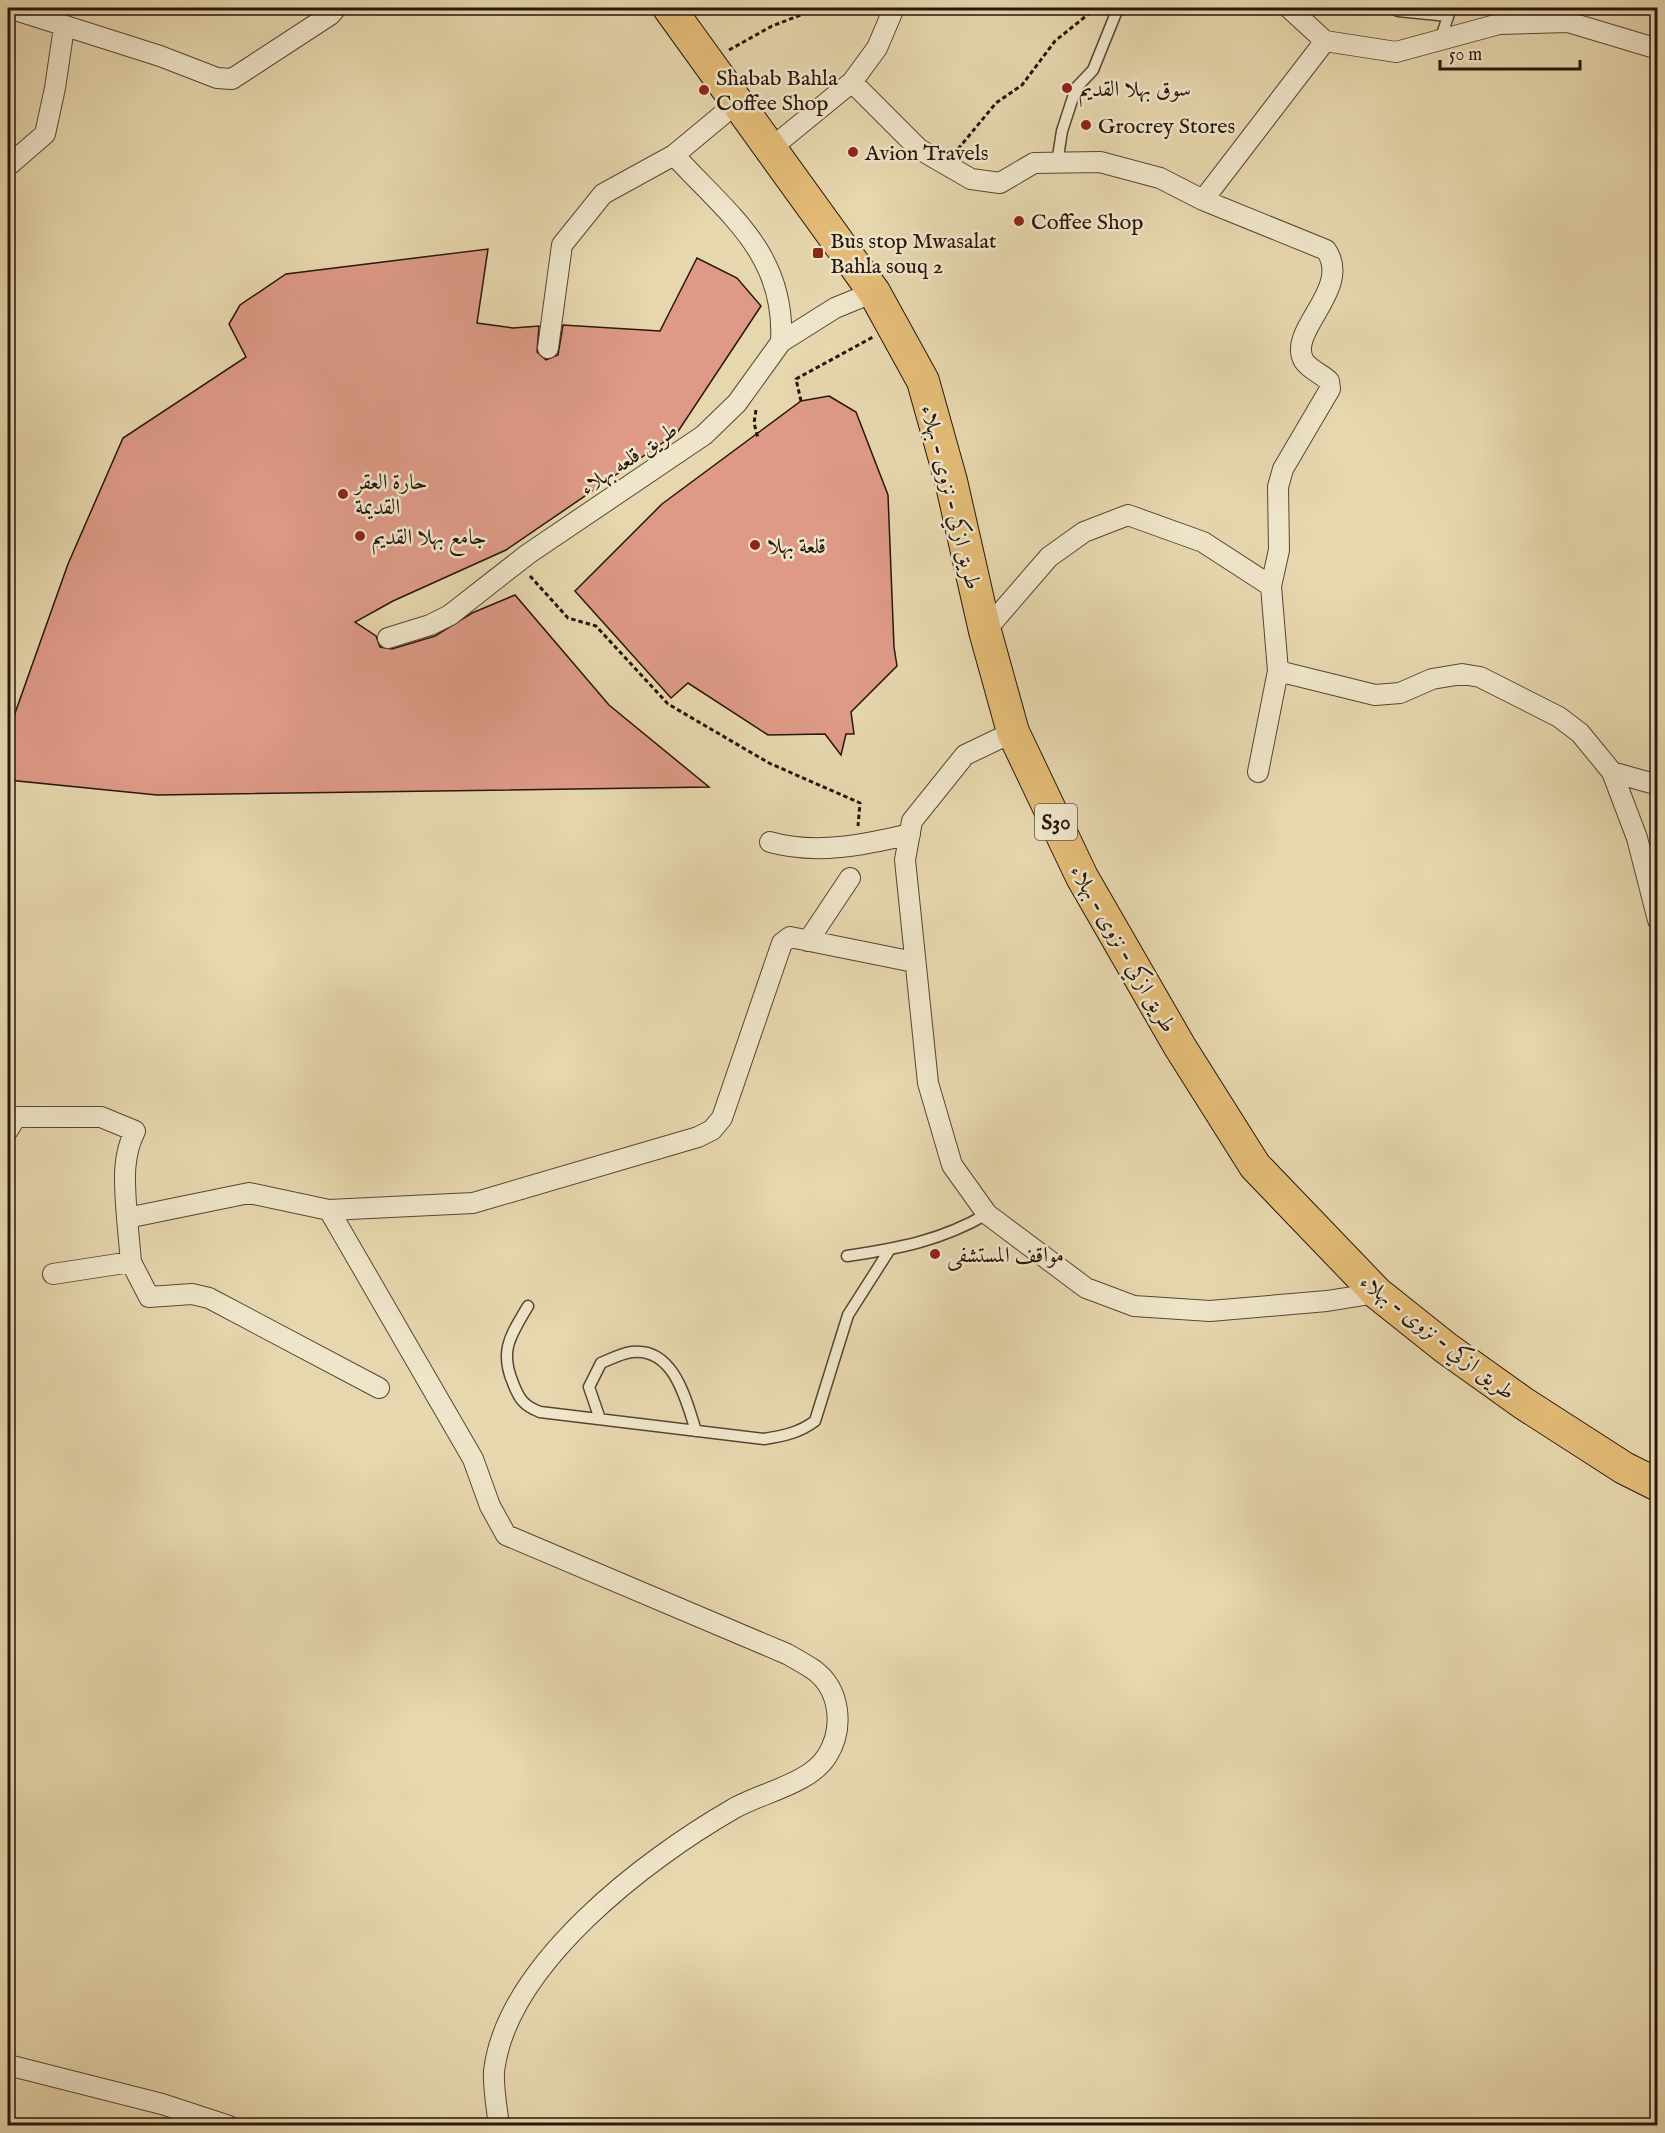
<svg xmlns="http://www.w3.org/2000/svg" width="1665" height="2133" font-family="'IM FELL English',Amiri,serif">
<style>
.building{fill:#de9a87;stroke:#27160c;stroke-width:1.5}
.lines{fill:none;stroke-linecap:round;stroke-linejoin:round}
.lane-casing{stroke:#574634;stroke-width:13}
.street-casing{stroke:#574634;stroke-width:22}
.primary-casing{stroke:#27160c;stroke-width:34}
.path{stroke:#27160c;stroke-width:3;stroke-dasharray:4.5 3;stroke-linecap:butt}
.lane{stroke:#efe5ca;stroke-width:10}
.street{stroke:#efe5ca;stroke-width:20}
.primary{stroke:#e4bc77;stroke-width:32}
.poi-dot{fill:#8f2418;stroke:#efe5ca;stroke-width:2}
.labels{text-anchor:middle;stroke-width:5;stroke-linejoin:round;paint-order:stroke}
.shield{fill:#efe5ca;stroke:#635445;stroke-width:1.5}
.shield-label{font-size:21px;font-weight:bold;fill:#27160c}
.poi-label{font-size:22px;fill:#27160c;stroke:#efe5ca;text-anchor:start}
.street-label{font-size:22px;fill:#27160c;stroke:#efe5ca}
</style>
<rect width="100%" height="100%" fill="#e7d7ae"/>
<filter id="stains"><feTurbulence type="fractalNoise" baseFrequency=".00333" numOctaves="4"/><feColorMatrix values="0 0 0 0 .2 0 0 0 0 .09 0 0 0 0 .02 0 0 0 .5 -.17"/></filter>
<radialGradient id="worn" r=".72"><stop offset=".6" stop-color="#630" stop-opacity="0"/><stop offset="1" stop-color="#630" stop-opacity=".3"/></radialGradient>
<!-- building -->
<path class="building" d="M 488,249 L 477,323 L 513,328 L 539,326 L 537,352 L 546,360 L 558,355 L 563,325 L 660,331 L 697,258 L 737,278 L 761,306 L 677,433 L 506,550 L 393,601 L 355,622 L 376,636 L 380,647 L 392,649 L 435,636 L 472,613 L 515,595 L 609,705 L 709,787 L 157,795 L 8,780 L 8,733 L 68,564 L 123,438 L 246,357 L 229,324 L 240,305 L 286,274 Z
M 829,396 L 856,412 L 888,495 L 894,647 L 897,666 L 851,712 L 854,734 L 846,734 L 841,755 L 825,734 L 768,735 L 688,683 L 671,698 L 575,591 L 662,504 L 801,401 Z"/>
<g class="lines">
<!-- lane casing -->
<g class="lane-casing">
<path id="lane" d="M 1398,11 L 1448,16
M 1440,40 L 1451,8
M 1057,163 L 1062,131 L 1076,88 L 1093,70 L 1118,8
M 847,1256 C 900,1248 940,1241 987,1214
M 528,1306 C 511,1335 499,1350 513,1383 C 519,1399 524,1406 540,1412 L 764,1439 C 783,1436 799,1433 815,1421 L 848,1315 L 890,1249
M 600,1419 L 589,1387 L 601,1363 C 611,1359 622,1353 632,1352 C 674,1347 686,1400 696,1431"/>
</g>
<!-- street casing -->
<g class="street-casing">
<path id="street" d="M 9,8 L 160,56 L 217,78 L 232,79 L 330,15 L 336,8
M 1289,8 L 1325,41 L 1396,52 L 1499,24 L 1568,22 L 1658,49
M 852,82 L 919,149 L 971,179 L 1000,183 L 1034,163 L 1100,162 L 1160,178 L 1203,200 L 1326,250 C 1353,289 1286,331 1304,361 C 1310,370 1322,374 1329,381 L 1330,389 L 1283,469 L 1278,487 L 1279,550 L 1271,586
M 770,149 L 852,82 L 877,48 L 894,8
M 674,155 C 728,214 786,254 781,342
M 8,166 L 45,134 L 55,88 L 64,27
M 1203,200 L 1325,41
M 548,348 L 562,245 L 603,194 L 674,155 L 739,101
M 985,631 L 1049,557 L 1084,532 L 1128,515 L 1203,542 L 1271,586 L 1278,671 L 1375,695 L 1400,693 L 1432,679 L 1462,674 L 1480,677 L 1559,717 L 1580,733 L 1612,772 L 1658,785
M 388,638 L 430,625 L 450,615 L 528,554 L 704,435 L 737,403 L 781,342 L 835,308 L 874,292
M 1013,732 L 965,755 L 912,821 L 905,860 L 928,1083 L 952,1165 L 987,1214 L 1086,1288 L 1134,1306 L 1210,1311 L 1327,1301 L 1377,1293
M 1258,772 L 1278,671
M 1612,772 L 1637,838 L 1658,920
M 770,842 C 815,855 865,845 910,834
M 808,941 L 850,878
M 8,1130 L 16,1117 L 101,1117 L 135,1131 C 121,1159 125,1187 127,1218
M 329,1210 L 473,1459 L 490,1506 L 506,1535 L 787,1654 C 796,1659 805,1664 814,1670 C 841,1690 844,1729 827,1756 C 810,1784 760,1793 733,1809 C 646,1859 507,1964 494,2071 C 493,2088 497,2109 499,2126
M 131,1262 L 149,1297 L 192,1294 L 209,1298 L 379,1388
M 53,1274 L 131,1262 L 127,1218 L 249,1193 L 329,1210 L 473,1203 L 698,1137 L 712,1130 L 722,1118 L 782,943 L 790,937 L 914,962
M 8,2065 L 162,2104 L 229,2126"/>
</g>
<!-- primary casing -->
<g class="primary-casing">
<path id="primary" d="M 669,8 L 874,292 L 923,381 L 951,481 L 985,631 L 1013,732 L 1082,877 L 1180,1047 L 1255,1166 L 1377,1293 L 1446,1348 L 1523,1403 L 1624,1468 L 1658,1485"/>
</g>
<!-- path -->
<path class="path" d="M 729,50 L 772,26 L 819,8
M 958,149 L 996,103 L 1022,85 L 1055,41 L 1096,8
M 801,401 L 796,379 L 873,337
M 756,410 L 754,423 L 758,438
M 530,576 L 568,618 L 596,626 L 668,704 L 769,763 L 860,803 L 858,826"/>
<!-- lane -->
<use href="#lane" class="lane"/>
<!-- street -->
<use href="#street" class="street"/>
<!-- primary -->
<use href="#primary" class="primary"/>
</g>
<!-- markers -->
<g class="poi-dot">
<circle cx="1067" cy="88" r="6"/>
<circle cx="704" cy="90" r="6"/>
<circle cx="1086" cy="125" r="6"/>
<circle cx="853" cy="152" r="6"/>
<circle cx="1019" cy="221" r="6"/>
<rect x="812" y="247" width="12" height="12" rx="3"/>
<circle cx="343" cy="494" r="6"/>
<circle cx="360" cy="536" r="6"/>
<circle cx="755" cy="545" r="6"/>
<circle cx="935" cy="1254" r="6"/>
</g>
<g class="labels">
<!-- shield labels -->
<rect class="shield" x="1035" y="804" width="42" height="36" rx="4.5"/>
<g class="shield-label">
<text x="1056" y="829">S30</text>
</g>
<!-- poi labels -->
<g class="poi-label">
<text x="716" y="85">Shabab Bahla<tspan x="716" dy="25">Coffee Shop</tspan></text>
<text x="1079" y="96">سوق بهلا القديم</text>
<text x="1098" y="133">Grocrey Stores</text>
<text x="865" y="160">Avion Travels</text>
<text x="1031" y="229">Coffee Shop</text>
<text x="830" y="248">Bus stop Mwasalat<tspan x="830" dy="25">Bahla souq 2</tspan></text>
<text x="355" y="489">حارة العقر<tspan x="355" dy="25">القديمة</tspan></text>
<text x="372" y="544">جامع بهلا القديم</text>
<text x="767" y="553">قلعة بهلا</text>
<text x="947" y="1262">مواقف المستشفى</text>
</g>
<!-- street labels -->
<g class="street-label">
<text transform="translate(628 458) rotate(-34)" y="8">طريق قلعه بهلاء</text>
<text transform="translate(952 497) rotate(76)" y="8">طريق ازكي - نزوى - بهلاء</text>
<text transform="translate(1124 948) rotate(60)" y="8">طريق ازكي - نزوى - بهلاء</text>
<text transform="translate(1438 1336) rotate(38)" y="8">طريق ازكي - نزوى - بهلاء</text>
</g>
</g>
<!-- margin -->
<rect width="1665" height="2133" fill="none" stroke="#e7d7ae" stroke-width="30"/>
<rect x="9" y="9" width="1647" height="2115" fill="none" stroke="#27160c" stroke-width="3"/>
<rect x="15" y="15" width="1635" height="2103" fill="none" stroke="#27160c" stroke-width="1.5"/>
<!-- scale -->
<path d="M1440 60v9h140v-9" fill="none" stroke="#27160c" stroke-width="3"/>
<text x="1449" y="60" font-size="18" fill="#27160c" stroke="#efe5ca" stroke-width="4.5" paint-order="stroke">50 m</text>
<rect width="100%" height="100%" filter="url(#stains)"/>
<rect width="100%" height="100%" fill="url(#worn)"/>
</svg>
